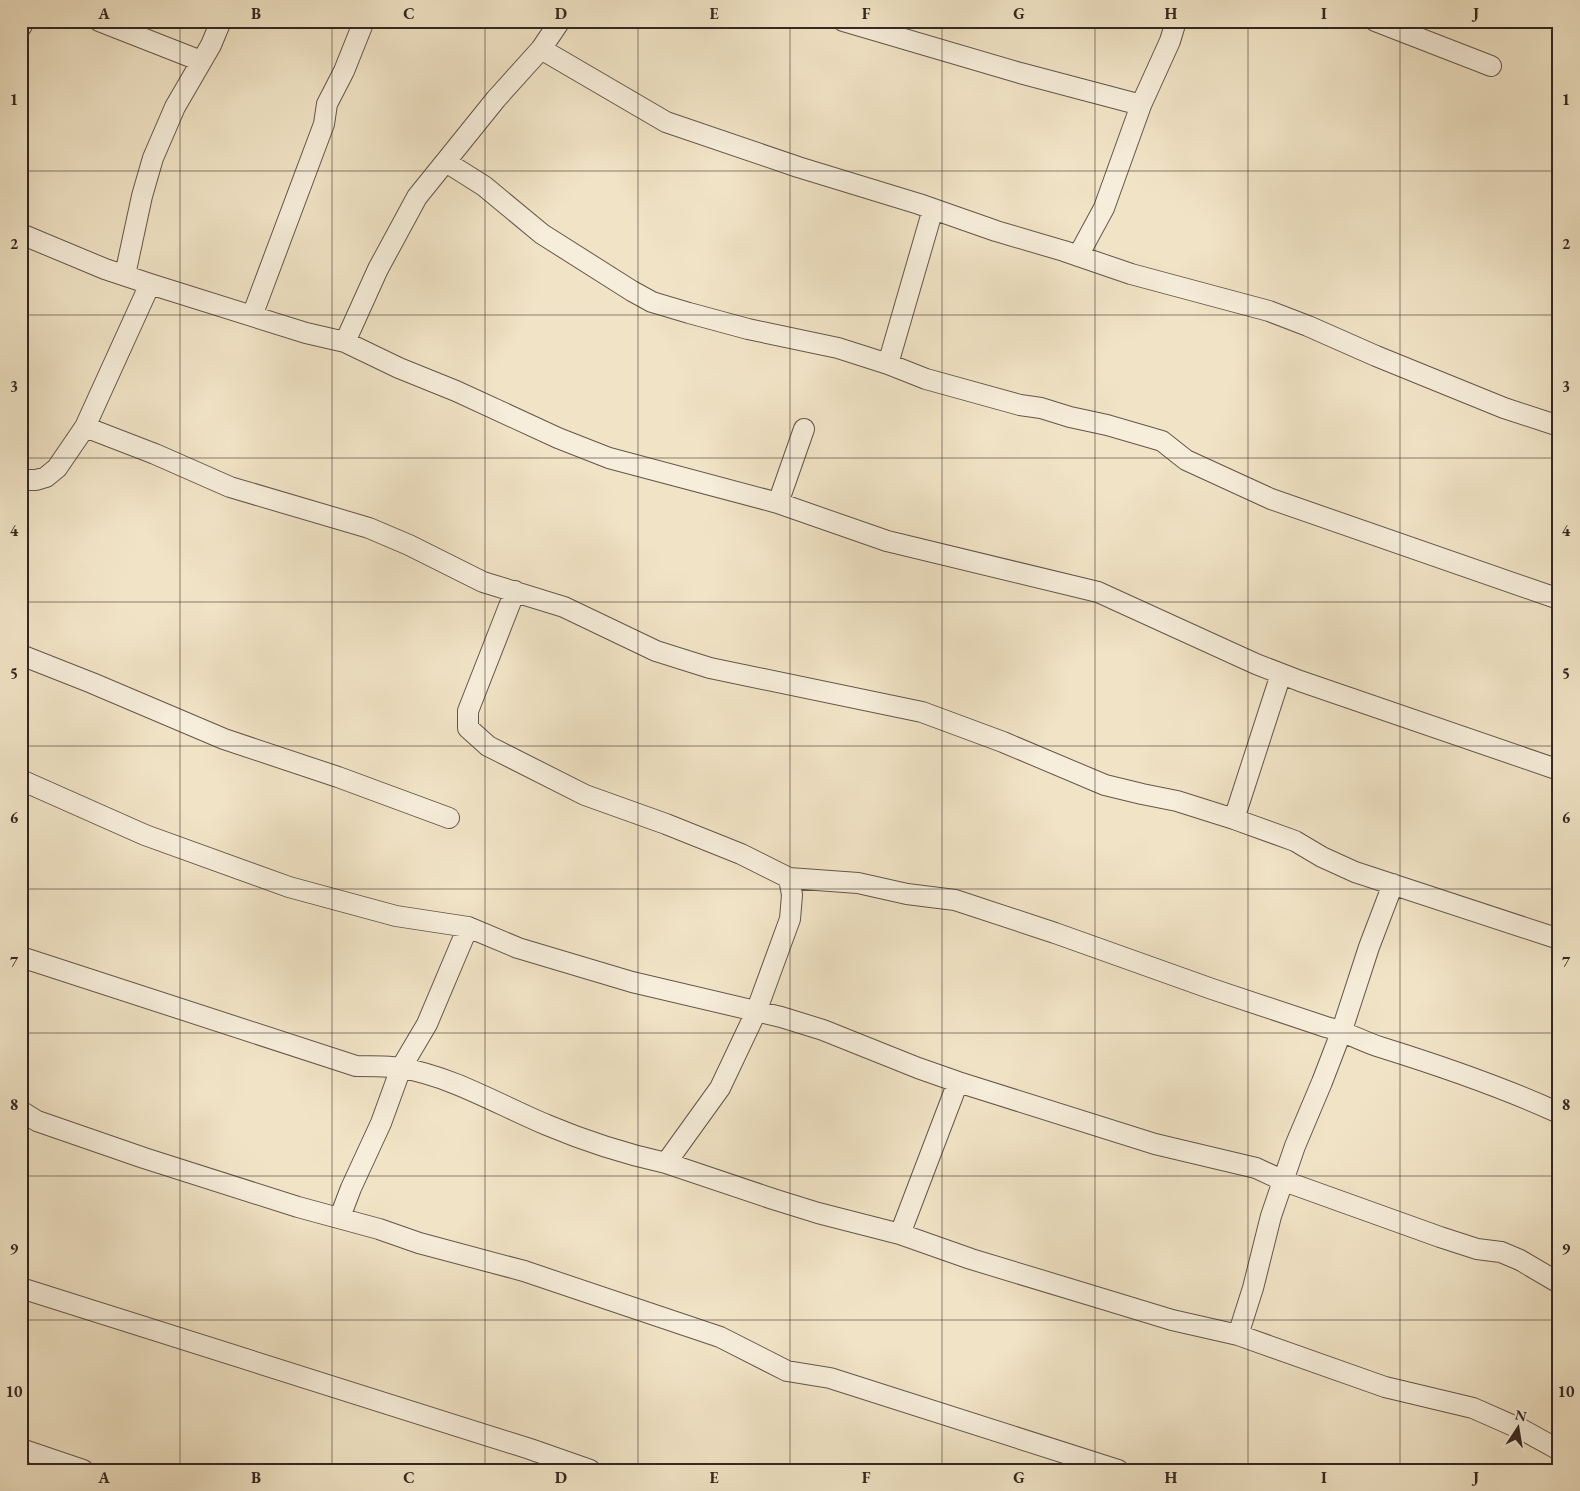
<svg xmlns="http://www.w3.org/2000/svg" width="1580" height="1491" font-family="'EB Garamond',serif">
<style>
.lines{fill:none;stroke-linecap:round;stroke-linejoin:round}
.minor-casing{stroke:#63564b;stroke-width:22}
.minor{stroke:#f6edda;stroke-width:20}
.grid{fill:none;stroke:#342722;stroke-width:1;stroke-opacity:0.55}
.neatline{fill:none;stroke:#342722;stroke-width:2}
.grid-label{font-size:16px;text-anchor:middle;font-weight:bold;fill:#342722}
</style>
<rect width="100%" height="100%" fill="#f1e4c6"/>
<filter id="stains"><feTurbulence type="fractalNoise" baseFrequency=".004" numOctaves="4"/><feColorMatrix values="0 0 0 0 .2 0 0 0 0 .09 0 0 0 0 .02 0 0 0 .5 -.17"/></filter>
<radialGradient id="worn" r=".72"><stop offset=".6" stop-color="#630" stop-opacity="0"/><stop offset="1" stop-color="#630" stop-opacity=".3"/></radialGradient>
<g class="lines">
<!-- minor casing -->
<g class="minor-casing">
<path id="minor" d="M 99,21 L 201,61
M 843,21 L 1020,73 L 1141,105
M 1375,21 L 1491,66
M 21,27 L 24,21
M 541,49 L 666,122 L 798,167 L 919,204 L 996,231 L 1064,251 L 1131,274 L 1269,311 L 1308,326 L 1376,356 L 1504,408 L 1559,426
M 446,162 L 484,186 L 542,234 L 632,291 L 652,302 L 689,313 L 748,329 L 838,348 L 888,364 L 926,379 L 1020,405 L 1041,408 L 1070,417 L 1107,425 L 1162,441 L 1186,460 L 1271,499 L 1559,599
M 21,234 L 105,269 L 150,284 L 306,333 L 345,342 L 399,368 L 456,391 L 558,438 L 609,458 L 778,503 L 887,541 L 1098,592 L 1256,664 L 1300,681 L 1559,770
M 1078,256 L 1104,208 L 1141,105 L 1170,41 L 1176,21
M 125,275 L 142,196 L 153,158 L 175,107 L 211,45 L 221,21
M 252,316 L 324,124 L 327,104 L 344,71 L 364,21
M 345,342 L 378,269 L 417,197 L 496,99 L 541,49 L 560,21
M 888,364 L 933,209
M 85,427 L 155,454 L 230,487 L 369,528 L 409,545 L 483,582 L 564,607 L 656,651 L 710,668 L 922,712 L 1003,742 L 1105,785 L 1142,794 L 1177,801 L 1234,819 L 1295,841 L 1322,857 L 1355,872 L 1559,939
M 21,480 L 36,480 L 46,477 L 57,468 L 85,427 L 150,284
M 778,503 L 804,429
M 515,591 L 468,711 L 468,728 L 488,746 L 585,795 L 666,824 L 741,854 L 789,878 L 858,883 L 907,894 L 955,900 L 1055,933 L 1212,989 L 1326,1027 C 1345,1031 1361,1041 1380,1047 C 1441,1066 1500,1086 1559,1113
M 21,655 L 92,683 L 224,739 L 338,777 L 449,818
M 21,780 L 145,835 L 289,887 L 396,916 L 468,927 L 518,948 L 632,982 L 781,1017 L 823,1030 L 918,1068 L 958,1082 L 1155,1144 L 1256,1168 L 1284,1181 L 1440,1237 L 1477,1249 L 1501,1252 L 1520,1260 L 1559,1283
M 1234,819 L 1281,674
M 21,957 L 356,1066 C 371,1066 387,1066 402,1068 C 453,1077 499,1105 547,1125 C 585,1141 625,1154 666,1163 L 773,1199 L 818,1213 L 900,1234 L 971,1259 L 1103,1299 L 1172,1320 L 1238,1335 L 1385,1387 L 1473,1408 L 1523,1430 L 1559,1450
M 21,1111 L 37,1121 L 144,1158 L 298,1207 L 379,1229 L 419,1243 L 524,1271 L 720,1337 L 787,1371 L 830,1378 L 1118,1470
M 666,1163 L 720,1088 L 756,1012 L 790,919 L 792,895 L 789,878
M 340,1217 L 351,1188 L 381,1123 L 401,1068 L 427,1024 L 468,927
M 900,1234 L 958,1082
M 21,1288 L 530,1449 L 590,1470
M 1238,1335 L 1253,1288 L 1271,1216 L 1295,1146 L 1322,1082 L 1342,1030 L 1369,947 L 1393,884
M 21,1449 L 83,1470"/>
</g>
<!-- minor -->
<use href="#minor" class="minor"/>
</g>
<!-- grid -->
<path class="grid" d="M 180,21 L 180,1470M 332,21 L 332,1470M 485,21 L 485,1470M 638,21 L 638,1470M 790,21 L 790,1470M 942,21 L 942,1470M 1095,21 L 1095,1470M 1248,21 L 1248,1470M 1400,21 L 1400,1470M 21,171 L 1559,171M 21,315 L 1559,315M 21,458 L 1559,458M 21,602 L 1559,602M 21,746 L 1559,746M 21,889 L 1559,889M 21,1033 L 1559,1033M 21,1176 L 1559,1176M 21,1320 L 1559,1320"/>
<!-- margin -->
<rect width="1580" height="1491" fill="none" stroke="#f1e4c6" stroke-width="55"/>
<!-- north arrow -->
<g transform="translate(1518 1428) rotate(12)" stroke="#f6edda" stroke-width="4" paint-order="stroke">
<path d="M0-4L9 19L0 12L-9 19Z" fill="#342722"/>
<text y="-8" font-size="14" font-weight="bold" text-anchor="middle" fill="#342722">N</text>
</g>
<rect x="28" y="28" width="1524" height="1436" class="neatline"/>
<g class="grid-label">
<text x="104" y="19">A</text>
<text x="256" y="19">B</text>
<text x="409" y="19">C</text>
<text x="561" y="19">D</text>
<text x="714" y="19">E</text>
<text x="866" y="19">F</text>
<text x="1019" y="19">G</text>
<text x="1171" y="19">H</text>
<text x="1324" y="19">I</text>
<text x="1476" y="19">J</text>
<text x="14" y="105">1</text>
<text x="1566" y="105">1</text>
<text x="14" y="249">2</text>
<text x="1566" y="249">2</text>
<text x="14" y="392">3</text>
<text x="1566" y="392">3</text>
<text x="14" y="536">4</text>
<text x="1566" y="536">4</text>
<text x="14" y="679">5</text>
<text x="1566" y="679">5</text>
<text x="14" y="823">6</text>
<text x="1566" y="823">6</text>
<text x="14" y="967">7</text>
<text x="1566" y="967">7</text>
<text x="14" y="1110">8</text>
<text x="1566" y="1110">8</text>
<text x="14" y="1254">9</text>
<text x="1566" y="1254">9</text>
<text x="14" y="1397">10</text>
<text x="1566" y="1397">10</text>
<text x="104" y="1483">A</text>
<text x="256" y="1483">B</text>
<text x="409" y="1483">C</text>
<text x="561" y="1483">D</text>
<text x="714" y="1483">E</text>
<text x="866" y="1483">F</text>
<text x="1019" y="1483">G</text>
<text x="1171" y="1483">H</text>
<text x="1324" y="1483">I</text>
<text x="1476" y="1483">J</text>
</g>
<rect width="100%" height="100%" filter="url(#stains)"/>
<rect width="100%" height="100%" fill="url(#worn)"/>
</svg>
